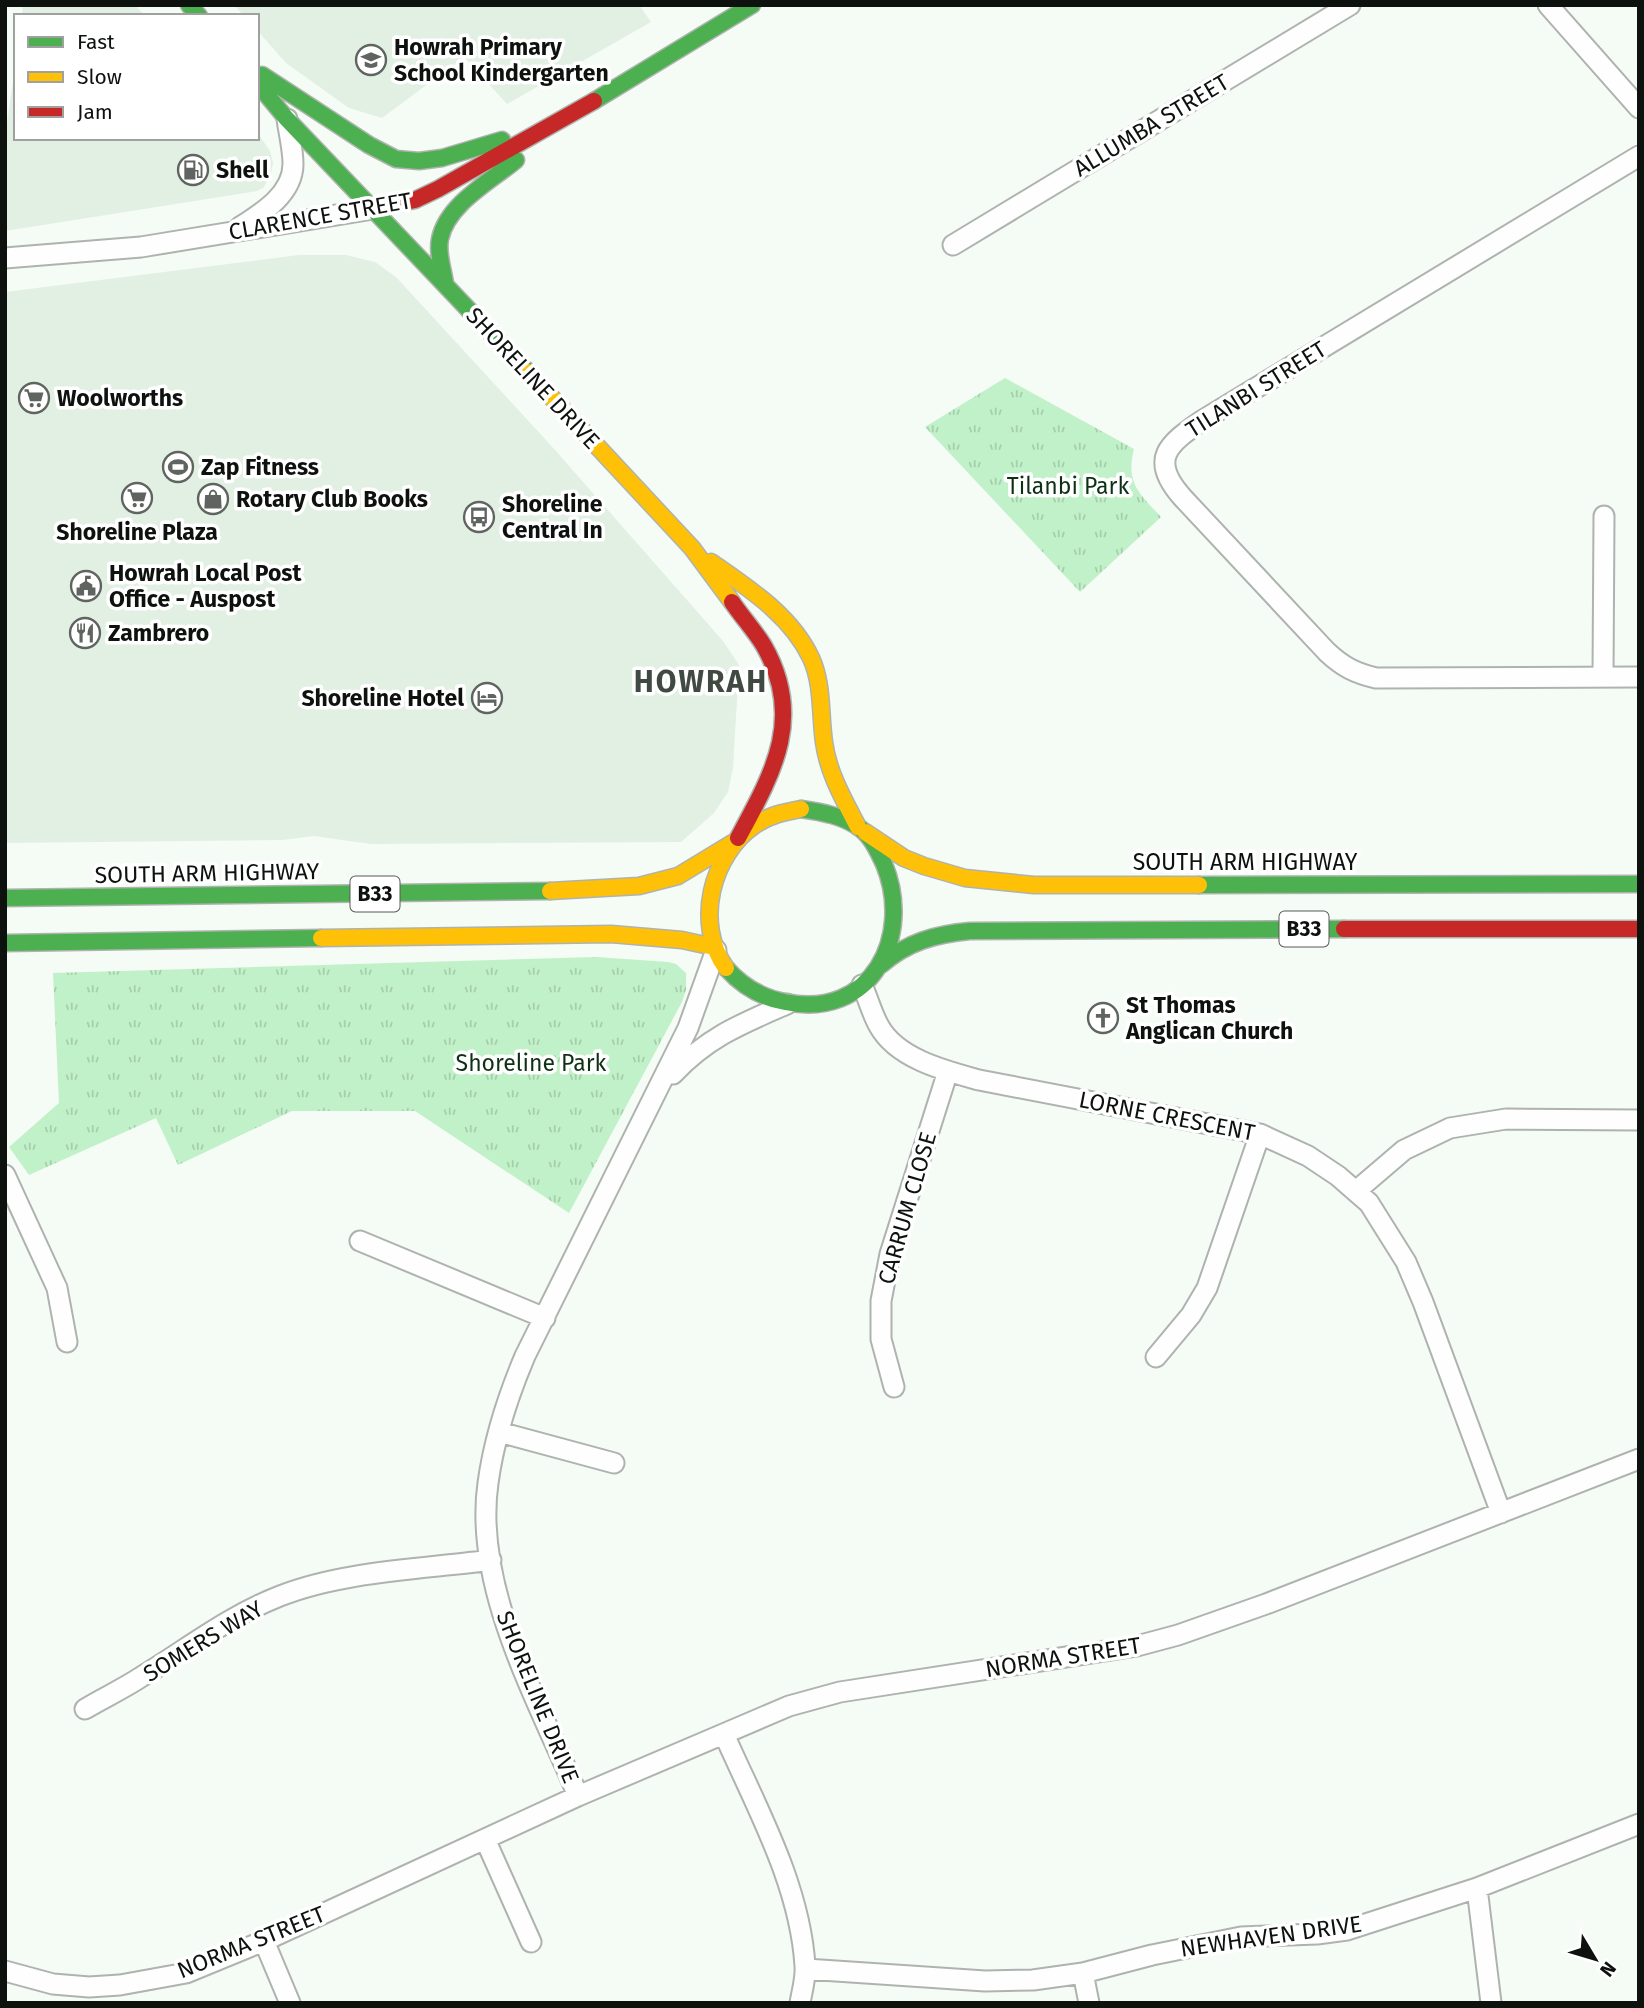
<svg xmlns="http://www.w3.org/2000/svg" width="1644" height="2008" font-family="'Fira Sans',sans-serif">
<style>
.built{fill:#e2efe3}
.park{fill:url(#park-tufts)}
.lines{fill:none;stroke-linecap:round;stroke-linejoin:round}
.street-casing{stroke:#afb3af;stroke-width:23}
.fast-casing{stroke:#afb3af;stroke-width:19}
.slow-casing{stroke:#afb3af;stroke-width:19}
.jam-casing{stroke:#afb3af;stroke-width:19}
.street{stroke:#fefefe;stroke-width:19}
.fast{stroke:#4caf50;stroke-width:16}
.slow{stroke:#ffc107;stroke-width:16}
.jam{stroke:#c62828;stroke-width:16}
.labels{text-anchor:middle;stroke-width:7;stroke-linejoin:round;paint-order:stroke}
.shield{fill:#fff;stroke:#565957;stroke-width:2}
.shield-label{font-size:21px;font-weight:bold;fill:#0e120f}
.poi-label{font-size:23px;font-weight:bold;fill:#0e120f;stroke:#fff;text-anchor:start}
.street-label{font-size:23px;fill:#0e120f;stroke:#fff}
.park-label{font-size:23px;fill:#0e3116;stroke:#fff}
.district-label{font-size:30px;font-weight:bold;letter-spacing:2px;fill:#404a42;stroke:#fff}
</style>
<defs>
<pattern id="park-tufts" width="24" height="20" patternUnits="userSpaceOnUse" patternTransform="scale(1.75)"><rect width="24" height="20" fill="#c1f1c8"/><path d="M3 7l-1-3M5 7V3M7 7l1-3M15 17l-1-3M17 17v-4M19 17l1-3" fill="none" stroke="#a5ceab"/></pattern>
</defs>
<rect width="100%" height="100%" fill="#f5fbf5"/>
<!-- built -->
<path class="built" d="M 23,5 L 135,5 L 145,16 L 22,16 Z
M 234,5 L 639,5 L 651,22 L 507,104 L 464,57 L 382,118 L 349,108 L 286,63 L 257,30 L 257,16 L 244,16 Z
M 16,60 L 16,138 L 257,138 L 257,132 L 270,151 L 273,163 L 270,177 L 263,188 L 257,191 L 5,231 L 5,137 Z
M 299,255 L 346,255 L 375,262 L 396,277 L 555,450 L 723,641 L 739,665 L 733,768 L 728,792 L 714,813 L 681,842 L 371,844 L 314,836 L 282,840 L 5,843 L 5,292 Z"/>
<!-- park -->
<path class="park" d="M 1005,378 L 1134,449 C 1125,483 1140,494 1161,517 L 1080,592 L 925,427 Z
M 596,957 L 668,962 L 676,964 L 686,973 L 686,990 L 682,1002 L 569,1213 L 415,1111 L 292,1111 L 178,1165 L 156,1118 L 29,1175 L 9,1147 L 59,1103 L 53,973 Z"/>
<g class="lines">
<!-- street casing -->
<g class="street-casing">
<path id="street" d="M 1548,5 L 1639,108
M 1639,156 L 1203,420 C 1168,444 1148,459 1183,498 L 1327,652 C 1343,667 1355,673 1376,678 L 1639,677
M 240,227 C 262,213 293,194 293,164 C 293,149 289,134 287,119
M 953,245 L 1350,5
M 5,258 L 141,247 L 373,209
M 1603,677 L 1604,516
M 862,985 C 868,998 872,1014 879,1026 C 897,1059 946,1071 979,1080 L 1260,1134 L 1308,1156 L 1338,1176 L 1369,1203 L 1406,1262 L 1423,1302 L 1501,1513
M 673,1074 C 708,1037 741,1024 787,1004
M 5,1175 L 57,1288 L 67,1342
M 1356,1191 L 1404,1150 L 1450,1128 L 1506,1119 L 1639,1120
M 360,1241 L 545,1318
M 1156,1357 L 1191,1315 L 1207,1288 L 1260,1134
M 894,1387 L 881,1339 L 881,1301 L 890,1254 L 948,1071
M 499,1432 L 614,1463
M 85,1709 C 103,1698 123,1689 141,1677 C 187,1649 229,1616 280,1596 C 343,1571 424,1569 491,1560
M 724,1734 C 756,1807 800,1884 805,1966 C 806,1978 802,1991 800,2003
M 578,1796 C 539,1702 473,1588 488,1483 C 494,1439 508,1396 525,1356 L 688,1028 L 716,950
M 485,1839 L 531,1942
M 1477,1888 L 1491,2003
M 264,1941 L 290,2003
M 806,1969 L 985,1981 L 1033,1980 L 1083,1973 L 1152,1955 L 1241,1937 L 1317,1934 L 1347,1930 L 1477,1888 L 1639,1824
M 5,1971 L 53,1984 L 89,1987 L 120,1985 L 186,1973 L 264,1941 L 578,1796 L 789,1706 L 840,1692 L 1137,1646 L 1178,1635 L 1266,1604 L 1639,1459
M 1083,1973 L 1089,2003"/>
</g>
<!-- fast casing -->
<g class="fast-casing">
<path id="fast" d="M 189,5 L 199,16
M 262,75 L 369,145 L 396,159 L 419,161 L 442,158 L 502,140
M 257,83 L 286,118 L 528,372
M 594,101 L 752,5
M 445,283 C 443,269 437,253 440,239 C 447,204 491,181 516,160
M 1199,885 L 1639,884
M 5,898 L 550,891
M 5,943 L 321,938
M 881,965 C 907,942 936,934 970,931 L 1344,929
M 726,968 C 742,986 763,998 785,1002 C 871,1020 914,937 884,864 C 878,851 872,838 861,829 C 844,816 822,812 801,809"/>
</g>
<!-- slow casing -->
<g class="slow-casing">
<path id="slow" d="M 528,372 L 692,548 L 732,602
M 711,562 C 748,588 791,615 811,658 C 823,684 820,714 824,742 C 828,773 844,800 858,827
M 865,832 L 904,858 L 924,866 L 965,878 L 1034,885 L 1199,885
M 550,891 L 639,886 L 678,876 L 734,842
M 321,938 L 611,934 L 682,940 L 714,947
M 726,968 C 694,924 711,855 755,825 C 769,815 785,812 801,809"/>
</g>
<!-- jam casing -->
<g class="jam-casing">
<path id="jam" d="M 373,209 L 415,200 L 438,189 L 594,101
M 732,602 C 742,617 755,631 764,646 C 805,718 773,773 738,838
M 1344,929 L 1639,929"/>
</g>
<!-- street -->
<use href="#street" class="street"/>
<!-- fast -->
<use href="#fast" class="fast"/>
<!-- slow -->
<use href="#slow" class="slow"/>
<!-- jam -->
<use href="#jam" class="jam"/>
</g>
<!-- icons -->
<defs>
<g id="school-ring" transform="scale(1.575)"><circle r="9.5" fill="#fff" stroke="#5f6460" stroke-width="1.5"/><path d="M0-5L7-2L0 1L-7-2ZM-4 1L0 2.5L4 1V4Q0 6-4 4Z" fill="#5f6460"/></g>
<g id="fuel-ring" transform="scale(1.575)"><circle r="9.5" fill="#fff" stroke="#5f6460" stroke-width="1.5"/><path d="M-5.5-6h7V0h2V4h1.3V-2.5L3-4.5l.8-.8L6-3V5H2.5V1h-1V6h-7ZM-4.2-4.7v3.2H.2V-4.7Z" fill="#5f6460"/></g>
<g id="supermarket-ring" transform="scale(1.575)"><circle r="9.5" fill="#fff" stroke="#5f6460" stroke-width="1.5"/><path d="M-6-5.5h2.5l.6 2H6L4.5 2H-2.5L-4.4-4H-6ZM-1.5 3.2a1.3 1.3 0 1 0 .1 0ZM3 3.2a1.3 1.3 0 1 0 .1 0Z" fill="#5f6460"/></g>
<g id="stadium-ring" transform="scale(1.575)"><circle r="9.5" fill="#fff" stroke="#5f6460" stroke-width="1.5"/><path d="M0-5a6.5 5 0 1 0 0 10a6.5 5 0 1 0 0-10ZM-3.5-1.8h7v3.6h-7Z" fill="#5f6460"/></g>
<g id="shop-ring" transform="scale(1.575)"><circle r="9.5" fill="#fff" stroke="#5f6460" stroke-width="1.5"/><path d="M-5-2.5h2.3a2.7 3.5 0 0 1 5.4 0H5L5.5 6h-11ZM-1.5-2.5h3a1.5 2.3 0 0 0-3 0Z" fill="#5f6460"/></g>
<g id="bus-ring" transform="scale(1.575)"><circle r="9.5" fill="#fff" stroke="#5f6460" stroke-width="1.5"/><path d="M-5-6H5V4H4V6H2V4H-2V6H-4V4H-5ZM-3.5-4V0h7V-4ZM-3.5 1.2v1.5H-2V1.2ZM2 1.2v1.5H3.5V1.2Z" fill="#5f6460"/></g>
<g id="civic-ring" transform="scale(1.575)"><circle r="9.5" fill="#fff" stroke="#5f6460" stroke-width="1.5"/><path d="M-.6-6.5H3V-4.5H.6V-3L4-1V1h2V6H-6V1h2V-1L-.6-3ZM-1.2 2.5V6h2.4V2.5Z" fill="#5f6460"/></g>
<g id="restaurant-ring" transform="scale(1.575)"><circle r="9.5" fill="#fff" stroke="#5f6460" stroke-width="1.5"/><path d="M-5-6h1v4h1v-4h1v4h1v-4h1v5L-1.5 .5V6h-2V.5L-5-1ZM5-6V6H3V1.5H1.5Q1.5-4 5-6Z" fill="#5f6460"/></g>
<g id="hotel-ring" transform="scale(1.575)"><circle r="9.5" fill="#fff" stroke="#5f6460" stroke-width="1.5"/><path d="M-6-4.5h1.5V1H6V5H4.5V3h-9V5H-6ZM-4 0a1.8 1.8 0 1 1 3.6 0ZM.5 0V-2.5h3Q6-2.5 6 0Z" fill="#5f6460"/></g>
<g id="church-ring" transform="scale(1.575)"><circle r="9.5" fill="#fff" stroke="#5f6460" stroke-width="1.5"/><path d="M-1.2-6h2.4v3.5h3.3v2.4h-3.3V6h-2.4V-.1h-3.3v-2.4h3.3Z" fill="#5f6460"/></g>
</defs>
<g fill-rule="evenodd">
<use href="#school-ring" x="371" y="60"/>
<use href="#fuel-ring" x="193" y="170"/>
<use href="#supermarket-ring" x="34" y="398"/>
<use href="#stadium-ring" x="178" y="467"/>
<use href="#supermarket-ring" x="137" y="498"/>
<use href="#shop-ring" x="213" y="499"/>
<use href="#bus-ring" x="479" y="517"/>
<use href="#civic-ring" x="86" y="586"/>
<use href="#restaurant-ring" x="85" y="633"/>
<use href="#hotel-ring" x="487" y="698"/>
<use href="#church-ring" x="1103" y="1018"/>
</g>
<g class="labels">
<!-- shield labels -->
<g class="shield">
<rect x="350.5" y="876.5" width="49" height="35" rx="5"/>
<rect x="1279.5" y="911.5" width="49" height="35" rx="5"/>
</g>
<g class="shield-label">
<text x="375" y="901">B33</text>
<text x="1304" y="936">B33</text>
</g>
<!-- poi labels -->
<g class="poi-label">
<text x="394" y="55">Howrah Primary<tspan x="394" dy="26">School Kindergarten</tspan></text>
<text x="216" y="178">Shell</text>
<text x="57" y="406">Woolworths</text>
<text x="201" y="475">Zap Fitness</text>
<text x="236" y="507">Rotary Club Books</text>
<text x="502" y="512">Shoreline<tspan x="502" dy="26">Central In</tspan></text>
<text x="137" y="540" text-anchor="middle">Shoreline Plaza</text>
<text x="109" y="581">Howrah Local Post<tspan x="109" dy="26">Office - Auspost</tspan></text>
<text x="108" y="641">Zambrero</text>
<text x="464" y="706" text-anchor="end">Shoreline Hotel</text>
<text x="1126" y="1013">St Thomas<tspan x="1126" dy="26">Anglican Church</tspan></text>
</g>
<!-- street labels -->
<g class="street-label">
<text transform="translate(1151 125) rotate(-31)" y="8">ALLUMBA STREET</text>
<text transform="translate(320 216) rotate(-10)" y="8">CLARENCE STREET</text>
<text transform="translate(533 378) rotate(47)" y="8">SHORELINE DRIVE</text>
<text transform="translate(1256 389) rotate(-32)" y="8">TILANBI STREET</text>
<text x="1245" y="870">SOUTH ARM HIGHWAY</text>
<text transform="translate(207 873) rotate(-1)" y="8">SOUTH ARM HIGHWAY</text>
<text transform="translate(1167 1116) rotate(11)" y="8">LORNE CRESCENT</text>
<text transform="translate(907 1208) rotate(-74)" y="8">CARRUM CLOSE</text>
<text transform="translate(203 1641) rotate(-31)" y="8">SOMERS WAY</text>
<text transform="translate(1063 1657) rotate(-9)" y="8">NORMA STREET</text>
<text transform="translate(538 1697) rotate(68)" y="8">SHORELINE DRIVE</text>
<text transform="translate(1271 1936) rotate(-8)" y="8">NEWHAVEN DRIVE</text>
<text transform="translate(251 1942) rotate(-22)" y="8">NORMA STREET</text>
</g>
<!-- park labels -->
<g class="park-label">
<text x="1068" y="494">Tilanbi Park</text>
<text x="531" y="1071">Shoreline Park</text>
</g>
<!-- district labels -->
<g class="district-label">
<text x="701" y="692">HOWRAH</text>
</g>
</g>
<!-- border -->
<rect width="1644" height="2008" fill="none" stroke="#0e120f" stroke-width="14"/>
<!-- legend -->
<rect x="14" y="14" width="245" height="126" fill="#ffffff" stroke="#9fa09f" stroke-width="2"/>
<rect x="28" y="37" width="35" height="10" fill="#4caf50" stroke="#9fa09f" stroke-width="2"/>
<text x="77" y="49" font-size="21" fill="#0e120f">Fast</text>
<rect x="28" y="72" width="35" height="10" fill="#ffc107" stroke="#9fa09f" stroke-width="2"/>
<text x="77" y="84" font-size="21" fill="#0e120f">Slow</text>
<rect x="28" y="107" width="35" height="10" fill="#c62828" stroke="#9fa09f" stroke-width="2"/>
<text x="77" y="119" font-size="21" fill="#0e120f">Jam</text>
<!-- north arrow -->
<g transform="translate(1595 1959) rotate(128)" stroke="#ffffff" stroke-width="5" paint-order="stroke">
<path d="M0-5L12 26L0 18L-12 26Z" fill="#0e120f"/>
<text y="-10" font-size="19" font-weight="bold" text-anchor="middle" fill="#0e120f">N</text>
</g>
</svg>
